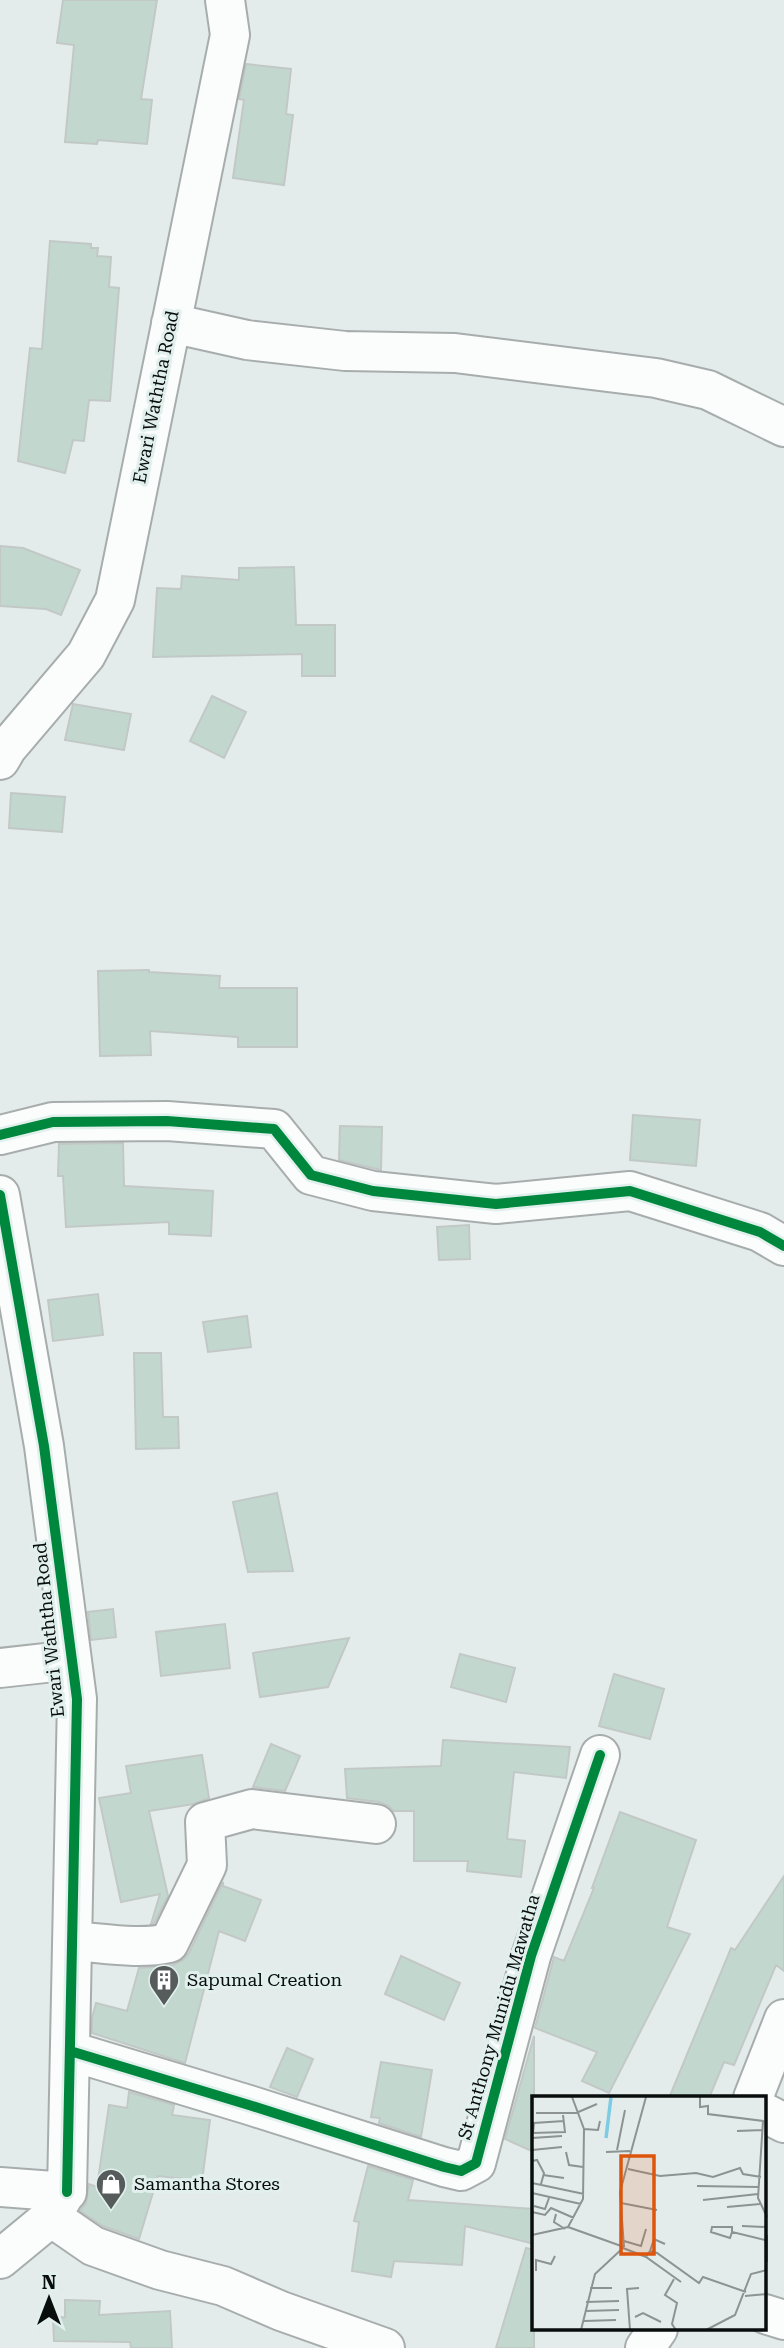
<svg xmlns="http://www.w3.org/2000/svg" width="784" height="2348" font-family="'Roboto Serif',serif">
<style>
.building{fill:#c2d8cf;stroke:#c2c8c6;stroke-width:2}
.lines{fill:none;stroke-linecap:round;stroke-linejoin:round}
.minor-casing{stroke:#a7adac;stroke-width:42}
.minor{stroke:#fbfcfc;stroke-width:38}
.cycleway-casing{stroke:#e1f0ed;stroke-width:15}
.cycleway{stroke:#00873e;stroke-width:10}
.labels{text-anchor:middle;stroke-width:6;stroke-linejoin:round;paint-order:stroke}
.street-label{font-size:18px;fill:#090e0d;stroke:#e1f0ed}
.poi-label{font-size:18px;fill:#090e0d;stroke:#e1f0ed;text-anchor:start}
.inset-river{fill:none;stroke:#7ecce3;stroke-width:3.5}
.inset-road{fill:none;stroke:#8c9392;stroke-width:2}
.view{fill:#dd550c;fill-opacity:0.15;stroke:#dd550c;stroke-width:3.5}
.inset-edge{fill:none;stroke:#090e0d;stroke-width:3.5}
</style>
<rect width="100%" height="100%" fill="#e4eceb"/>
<!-- building -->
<path class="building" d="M 63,0 L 157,0 L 141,99 L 152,100 L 147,144 L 98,140 L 97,144 L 65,142 L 74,45 L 57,43 Z
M 246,64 L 291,69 L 286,114 L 293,115 L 284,185 L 233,178 L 244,100 L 239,99 Z
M 50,241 L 91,244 L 91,248 L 98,248 L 97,256 L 111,257 L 109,287 L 119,288 L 110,401 L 89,400 L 84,441 L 73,440 L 65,473 L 18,461 L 30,348 L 42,349 Z
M 0,546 L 23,548 L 80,570 L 61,615 L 46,609 L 0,606 Z
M 294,567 L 296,625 L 335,625 L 335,676 L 302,676 L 302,654 L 153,657 L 157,588 L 181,589 L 182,576 L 239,580 L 239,568 Z
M 212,696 L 246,712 L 224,758 L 190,741 Z
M 73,704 L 131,714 L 124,750 L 65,740 Z
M 11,793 L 65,797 L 62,832 L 9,828 Z
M 149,970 L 149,972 L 220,976 L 219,988 L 297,988 L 297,1047 L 238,1047 L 238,1037 L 150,1031 L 151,1055 L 100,1056 L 98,971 Z
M 633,1115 L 700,1120 L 696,1166 L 630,1160 Z
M 340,1126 L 382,1127 L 381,1170 L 339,1160 Z
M 123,1143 L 124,1186 L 213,1191 L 211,1236 L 169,1234 L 169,1222 L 66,1227 L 63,1176 L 58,1176 L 59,1144 Z
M 469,1225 L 470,1259 L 439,1260 L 437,1227 Z
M 98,1294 L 103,1335 L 53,1341 L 48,1300 Z
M 247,1316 L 251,1347 L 208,1352 L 203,1322 Z
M 134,1353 L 161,1353 L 163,1417 L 178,1417 L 179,1448 L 136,1449 Z
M 277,1493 L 293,1571 L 248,1572 L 233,1502 Z
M 113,1609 L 116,1637 L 91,1640 L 88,1612 Z
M 225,1624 L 230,1668 L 161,1676 L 156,1632 Z
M 349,1638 L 328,1687 L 260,1697 L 253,1653 Z
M 460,1654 L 515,1668 L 506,1702 L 451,1687 Z
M 614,1674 L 664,1689 L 650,1739 L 599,1726 Z
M 443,1740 L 570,1747 L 566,1778 L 514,1772 L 507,1839 L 525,1841 L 521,1877 L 467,1871 L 468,1861 L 414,1861 L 414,1811 L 393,1811 L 389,1806 L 379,1802 L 347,1798 L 345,1769 L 441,1766 Z
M 271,1744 L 300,1756 L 285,1791 L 253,1787 Z
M 202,1755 L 209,1798 L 194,1804 L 149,1811 L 168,1896 L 154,1923 L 151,1924 L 160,1894 L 121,1902 L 99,1798 L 131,1793 L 126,1766 Z
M 620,1812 L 696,1840 L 667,1927 L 690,1934 L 609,2093 L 582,2081 L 597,2052 L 535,2028 L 554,1957 L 564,1961 L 594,1888 L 592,1888 Z
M 784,1876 L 784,1971 L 776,1965 L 734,2065 L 724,2062 L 709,2098 L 669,2098 L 731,1948 L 735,1950 Z
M 223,1882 L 223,1886 L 261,1900 L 245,1941 L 219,1931 L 185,2063 L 92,2033 L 92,2018 L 96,2003 L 127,2011 L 139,1968 L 173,1965 L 183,1960 L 189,1953 Z
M 401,1956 L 460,1983 L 444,2020 L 385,1994 Z
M 534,2036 L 534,2152 L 505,2139 Z
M 287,2048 L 313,2059 L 297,2097 L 270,2087 Z
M 381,2062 L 432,2070 L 421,2137 L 379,2123 L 380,2118 L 371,2117 Z
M 129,2092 L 174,2105 L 172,2115 L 210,2120 L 202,2181 L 158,2176 L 139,2239 L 103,2226 L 80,2211 L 86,2203 L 89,2184 L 97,2187 L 109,2105 L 127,2108 Z
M 368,2166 L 413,2180 L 408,2200 L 534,2209 L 534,2244 L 465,2226 L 462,2265 L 394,2261 L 391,2277 L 352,2271 L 359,2222 L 354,2221 Z
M 526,2248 L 534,2250 L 534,2348 L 496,2348 Z
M 65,2300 L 100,2301 L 99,2315 L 170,2311 L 172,2348 L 131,2348 L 130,2342 L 54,2341 L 53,2318 L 65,2317 Z"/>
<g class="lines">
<!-- minor casing -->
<g class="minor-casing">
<path id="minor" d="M 171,323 L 247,340 L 345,351 L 455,353 L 656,378 L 708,390 L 784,427
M 0,760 L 7,748 L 86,655 L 115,600 L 230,35 L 225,0
M 0,1135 L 53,1122 L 167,1121 L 274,1129 L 311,1175 L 373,1191 L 496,1204 L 630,1191 L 760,1232 L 784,1246
M 0,1195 L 44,1446 L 77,1699 L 67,2192
M 0,1668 L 72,1660
M 72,1941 C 103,1943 139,1950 169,1943 L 207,1865 L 205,1822 L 252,1809 L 376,1824
M 70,2051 L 249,2105 L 444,2167 L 461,2171 L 476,2163 L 531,1956 L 600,1755
M 753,2098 L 784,2019
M 765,2113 L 784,2123
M 0,2187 L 67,2192
M 51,2217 L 93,2246 L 160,2270 L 223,2286 L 281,2311 L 385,2348
M 0,2259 L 51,2217 L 63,2197
M 765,2314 L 784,2320
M 645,2348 L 658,2329"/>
</g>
<!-- minor -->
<use href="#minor" class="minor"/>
<!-- cycleway casing -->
<g class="cycleway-casing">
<path id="cycleway" d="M 0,1135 L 53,1122 L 167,1121 L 274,1129 L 311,1175 L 373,1191 L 496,1204 L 630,1191 L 760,1232 L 784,1246
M 0,1195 L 44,1446 L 77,1699 L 67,2192
M 70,2051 L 249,2105 L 444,2167 L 461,2171 L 476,2163 L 531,1956 L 600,1755"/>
</g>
<!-- cycleway -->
<use href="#cycleway" class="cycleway"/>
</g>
<!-- icons -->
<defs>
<g id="building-pin" transform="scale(1.575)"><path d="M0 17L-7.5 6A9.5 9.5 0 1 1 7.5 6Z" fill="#565c5b" stroke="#e1f0ed"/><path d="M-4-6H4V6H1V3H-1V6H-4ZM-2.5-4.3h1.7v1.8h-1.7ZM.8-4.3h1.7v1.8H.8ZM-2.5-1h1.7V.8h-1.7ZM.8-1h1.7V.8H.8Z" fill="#fff"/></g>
<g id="shop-pin" transform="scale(1.575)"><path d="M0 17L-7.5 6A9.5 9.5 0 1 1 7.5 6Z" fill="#565c5b" stroke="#e1f0ed"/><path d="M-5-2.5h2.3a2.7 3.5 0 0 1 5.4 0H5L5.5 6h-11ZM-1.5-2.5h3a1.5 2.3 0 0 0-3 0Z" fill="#fff"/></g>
</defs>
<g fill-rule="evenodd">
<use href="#building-pin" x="164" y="1980"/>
<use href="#shop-pin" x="111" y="2184"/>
</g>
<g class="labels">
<!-- street labels -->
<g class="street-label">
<text transform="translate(156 397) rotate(-79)" y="6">Ewari Waththa Road</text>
<text transform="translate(49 1630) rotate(-96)" y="6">Ewari Waththa Road</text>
<text transform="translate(499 2017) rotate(-74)" y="6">St Anthony Munidu Mawatha</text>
</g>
<!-- poi labels -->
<g class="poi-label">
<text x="187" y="1986">Sapumal Creation</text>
<text x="134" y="2190">Samantha Stores</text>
</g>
</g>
<!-- overview -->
<g transform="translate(532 2096)">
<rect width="234" height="234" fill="#e4eceb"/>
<path class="inset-river" d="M 74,42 L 79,1"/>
<path class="inset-road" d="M 168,1 L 168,11 L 176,10 L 176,18 L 231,25 L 226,102 L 235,121M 4,17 L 45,17M 44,17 L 65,8M 31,19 L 33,36 L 1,37 L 2,27 L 32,25M 52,33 L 66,34 L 68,25M 205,35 L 231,34M 0,42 L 30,40M 0,54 L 30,51M 85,54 L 93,14M 34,56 L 37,69 L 51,71M 74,56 L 98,55M 0,65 L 5,64 L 12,77 L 9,88M 96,73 L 128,80 L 164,77 L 181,81 L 208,72 L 211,78 L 229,81M 11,79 L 32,82M 0,87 L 52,98M 165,90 L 227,91M 0,97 L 49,108M 171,104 L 226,98M 89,107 L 125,114M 2,110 L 13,113 L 17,102M 195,111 L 228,108M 0,116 L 13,119 L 19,112 L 42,122M 24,118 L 22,126 L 33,133M 210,130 L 235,131M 36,131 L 92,151M 200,136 L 198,142 L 179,136 L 180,131 L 200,131 L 200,136 L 233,144M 0,139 L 36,131 L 51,103 L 52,33 L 40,1M 235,139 L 235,166M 92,145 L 109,150 L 114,133M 92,151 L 88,96 L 114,1M 91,152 L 114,161 L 149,186M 118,155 L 122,143 L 133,148M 114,161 L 118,155 L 125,157 L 167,187 L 171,181 L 214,196M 4,175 L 4,164 L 19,168 L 23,160M 142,183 L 133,199 L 145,207 L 140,228 L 144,234M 58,192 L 80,192M 213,200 L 235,198M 54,206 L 87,205M 53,215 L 87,214M 103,221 L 111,217 L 129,226M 52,225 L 84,224M 49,234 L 63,178 L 92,151M 98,234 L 95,193 L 107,192M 174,234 L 203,219 L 219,178 L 235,174"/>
<path class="view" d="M 89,60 L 122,60 L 122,158 L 89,158 Z"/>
<rect width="234" height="234" class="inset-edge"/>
</g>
<!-- north arrow -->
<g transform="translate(49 2299)" stroke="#e1f0ed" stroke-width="5" paint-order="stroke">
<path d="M0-5L12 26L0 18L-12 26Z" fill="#090e0d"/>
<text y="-10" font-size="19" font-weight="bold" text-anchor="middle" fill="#090e0d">N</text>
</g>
</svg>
